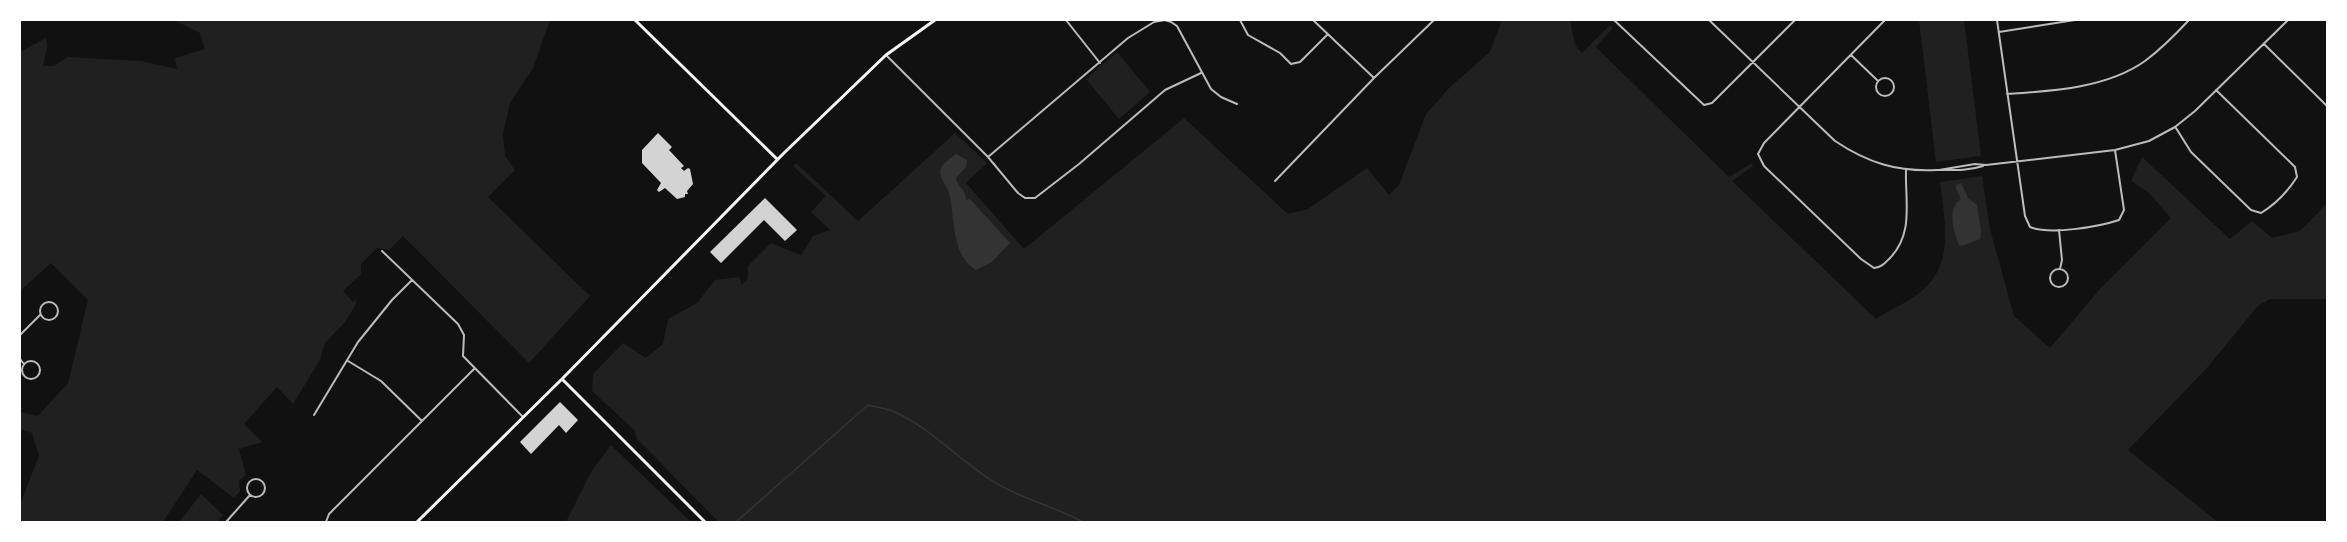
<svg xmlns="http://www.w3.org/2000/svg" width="2347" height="542" font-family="'Work Sans',sans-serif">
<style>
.green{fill:#202020}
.water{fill:#333}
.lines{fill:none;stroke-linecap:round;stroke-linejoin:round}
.stream{stroke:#333;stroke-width:1.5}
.building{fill:#d3d3d3}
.minor{stroke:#bcbcbc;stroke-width:2}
.secondary{stroke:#f5f5f5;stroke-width:3}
</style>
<rect width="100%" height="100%" fill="#111"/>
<!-- green -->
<path class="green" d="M 174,20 L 550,20 L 533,68 L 510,103 L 503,134 L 505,156 L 515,170 L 488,197 L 590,296 L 529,363 L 403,236 L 389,250 L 377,248 L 361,264 L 361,274 L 343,291 L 353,302 L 356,299 L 356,304 L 345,322 L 325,343 L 320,360 L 293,404 L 277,387 L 244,424 L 262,442 L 239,449 L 246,475 L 239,481 L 240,491 L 234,498 L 197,470 L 163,522 L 20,522 L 20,504 L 39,456 L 32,433 L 20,429 L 20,412 L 38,416 L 68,383 L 88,300 L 51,263 L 20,291 L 20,52 L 46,38 L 47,47 L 43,66 L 54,66 L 67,57 L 141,61 L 177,69 L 175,58 L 205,49 L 200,33 Z
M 1502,20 L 1570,20 L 1575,45 L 1582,53 L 1610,25 L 1613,28 L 1596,47 L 1729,177 L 1752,163 L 1753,166 L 1732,181 L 1876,319 C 1891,309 1911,301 1924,289 C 1955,260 1944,219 1940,182 L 1982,176 L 1990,229 L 2014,316 L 2050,348 L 2100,289 L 2171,218 L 2149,193 L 2131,181 L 2142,157 L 2230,239 L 2252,221 L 2272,238 L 2300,231 L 2327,203 L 2327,299 L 2270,299 L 2258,306 L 2206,369 L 2128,450 L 2218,522 L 719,522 L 637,439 L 635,431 L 592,391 L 593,374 L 623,343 L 646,358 L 663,344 L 668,319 L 697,303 L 715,280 L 739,277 L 742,285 L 748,278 L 748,266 L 771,243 L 801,255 L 813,236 L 830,230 L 811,212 L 826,196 L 793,166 L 796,163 L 858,221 L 955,133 L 987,163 L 966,183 L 1024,249 L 1184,118 L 1288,214 L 1308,209 L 1367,168 L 1389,195 L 1399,185 L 1426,114 L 1451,86 L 1490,52 Z
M 1919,20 L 1964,20 L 1981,156 L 1936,162 Z
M 1117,52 L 1150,92 L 1119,119 L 1086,79 Z
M 611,445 L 691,522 L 566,522 L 591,472 Z
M 201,494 L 223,515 L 217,522 L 179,522 Z"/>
<!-- water -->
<path class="water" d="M 956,154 L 967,160 L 966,167 L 956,178 C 957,187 967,190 966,200 L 970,199 L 1010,243 L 992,262 L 976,270 C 951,256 955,216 949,193 C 947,186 940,179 940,171 C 941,164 951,158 956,154 Z
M 1961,183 L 1968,198 L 1977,205 L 1981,231 L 1980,239 L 1962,246 L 1959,245 C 1953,232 1947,207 1961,199 L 1956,189 L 1956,185 Z"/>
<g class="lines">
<!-- stream -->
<path class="stream" d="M 736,522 L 868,405 C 875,407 883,408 890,410 C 926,424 956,457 988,478 C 1017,498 1052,505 1083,522"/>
</g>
<!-- building -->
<path class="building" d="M 658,133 L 672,147 L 669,150 L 684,166 L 681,168 L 684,171 L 688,168 L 690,169 L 693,184 L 687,191 L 688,194 L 685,194 L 685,197 L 677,199 L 665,188 L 659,192 L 657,190 L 661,183 L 642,163 L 642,150 Z
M 765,198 L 797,230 L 785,241 L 764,220 L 721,263 L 710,252 Z
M 560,402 L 578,420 L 566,433 L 559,425 L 531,454 L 520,442 Z"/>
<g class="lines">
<!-- minor -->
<path class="minor" d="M 1066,20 L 1100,63
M 1240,20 L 1248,35 L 1280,53 L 1291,64 L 1300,62 L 1328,34
M 1313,20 L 1374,78
M 1614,20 L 1704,105 L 1712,103 L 1795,20
M 1709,20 L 1835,141 C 1868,163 1897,172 1937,170 C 1952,170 1968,171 1983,166
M 1885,20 L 1764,143 L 1758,154 L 1764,166 L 1861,259 L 1874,268 C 1882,267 1885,263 1890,258 C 1914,233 1905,202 1906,170
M 1997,20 L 2025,216 L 2030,227 C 2050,235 2098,227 2119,220 L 2124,210 L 2115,150
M 1999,32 L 2075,20
M 2264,44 L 2328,107
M 886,55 L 988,157 L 1018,193 L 1025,198 L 1035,198 L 1079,164 L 1165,90 L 1201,73
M 1851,55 L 1877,80
M1876 87a9 9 0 1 1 18 0a9 9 0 1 1-18 0Z
M 2007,94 C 2053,91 2107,88 2145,61 C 2161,49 2176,34 2189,20
M 2176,128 L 2191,152 L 2251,210 L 2261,213 C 2276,204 2288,191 2297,177 L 2295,167 L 2216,90
M 988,157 L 1128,38 L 1154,22 L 1165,20 L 1171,22 L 1177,26 L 1211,89 L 1221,97 L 1237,104
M 1939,170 L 1975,164 L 1986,165 L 2115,150 L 2149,141 L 2175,127 L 2195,111 L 2288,20
M 1275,181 L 1374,78 L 1434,20
M 2059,230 L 2062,260 L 2060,269
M 382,251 L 458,324 L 464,335 L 463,356 L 523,417
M2050 278a9 9 0 1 1 18 0a9 9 0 1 1-18 0Z
M40 311a9 9 0 1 1 18 0a9 9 0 1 1-18 0Z
M 20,335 L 40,315
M 20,359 L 24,364
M22 370a9 9 0 1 1 18 0a9 9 0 1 1-18 0Z
M 348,361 L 381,381 L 422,421
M 314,415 L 358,342 L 392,300 L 412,280
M247 488a9 9 0 1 1 18 0a9 9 0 1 1-18 0Z
M 226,522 L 250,495
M 326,522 L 329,514 L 474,369"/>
<!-- secondary -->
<path class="secondary" d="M 635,20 L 777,159
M 562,379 L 705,522
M 417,522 L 562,379 L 784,153 L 886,55 L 935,20"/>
</g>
<!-- border -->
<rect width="2347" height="542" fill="none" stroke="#ffffff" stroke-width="42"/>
</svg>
